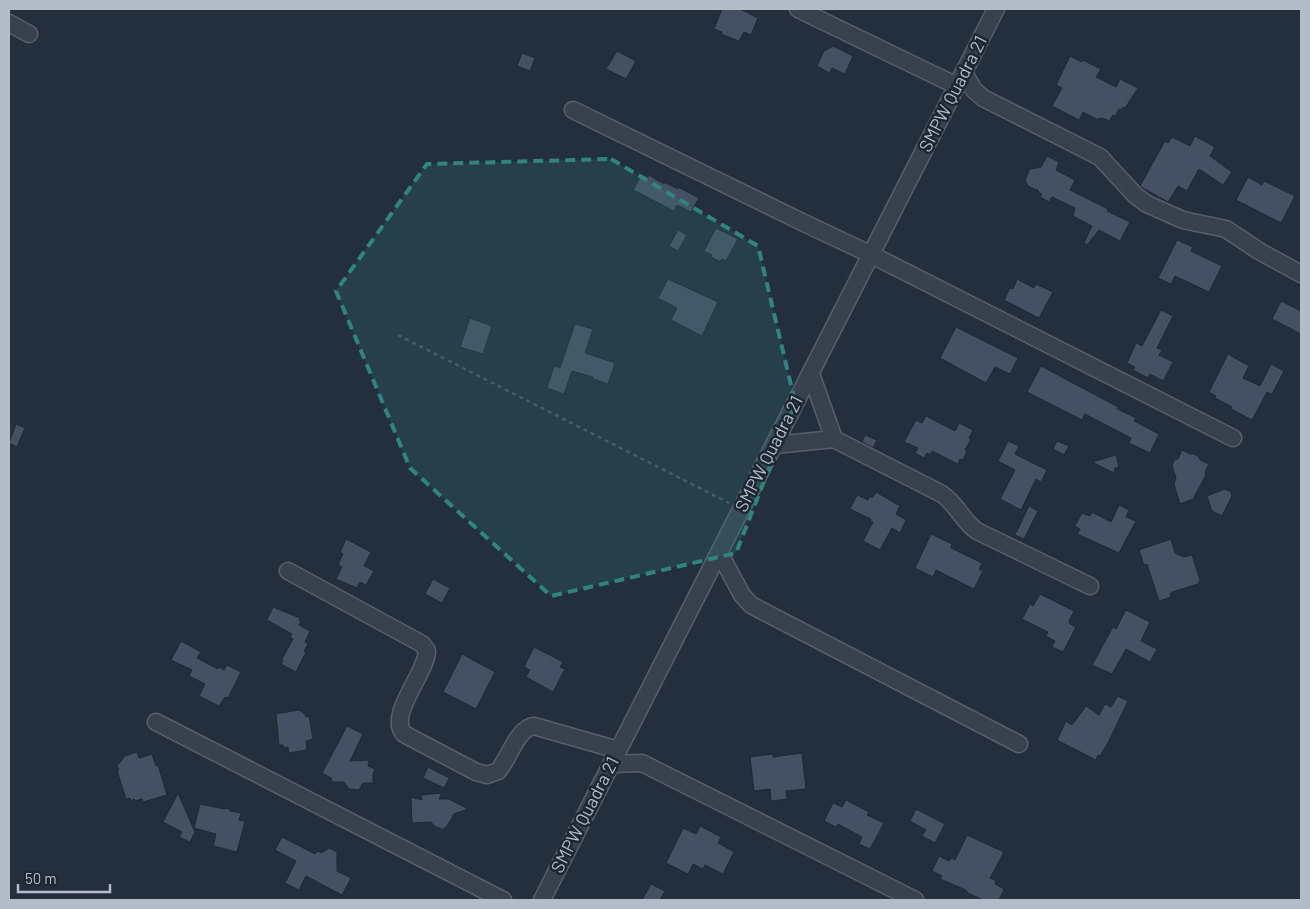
<svg xmlns="http://www.w3.org/2000/svg" width="1310" height="909" font-family="Barlow,sans-serif">
<style>
.building{fill:#455162;stroke:#1f2835}
.lines{fill:none;stroke-linecap:round;stroke-linejoin:round}
.minor-casing{stroke:#565f6c;stroke-width:19}
.path{stroke:#44595c;stroke-width:2.5;stroke-dasharray:4 4;stroke-linecap:butt}
.minor{stroke:#38414e;stroke-width:16}
.marked{fill:#308480;fill-opacity:0.2;stroke:#308480;stroke-width:4;stroke-dasharray:10 6;stroke-linejoin:round}
.labels{text-anchor:middle;stroke-width:5;stroke-linejoin:round;paint-order:stroke}
.street-label{font-size:18px;fill:#b4bcc9;stroke:#1d2633}
</style>
<rect width="100%" height="100%" fill="#242f3e"/>
<!-- building -->
<path class="building" d="M 722,9 L 740,9 L 758,18 L 751,35 L 744,32 L 739,41 L 721,34 L 722,32 L 714,29 Z
M 833,46 L 853,56 L 845,74 L 832,68 L 829,73 L 817,66 L 824,51 Z
M 617,51 L 636,61 L 626,79 L 606,69 Z
M 522,53 L 535,58 L 530,71 L 517,66 Z
M 1070,56 L 1082,62 L 1083,60 L 1101,69 L 1096,77 L 1116,87 L 1120,79 L 1138,88 L 1125,108 L 1123,107 L 1121,110 L 1119,109 L 1115,116 L 1113,115 L 1109,121 L 1103,118 L 1102,119 L 1099,118 L 1098,120 L 1083,112 L 1079,120 L 1052,106 L 1062,88 L 1056,85 Z
M 1195,136 L 1215,147 L 1210,156 L 1232,172 L 1223,185 L 1199,169 L 1187,191 L 1178,186 L 1168,202 L 1141,187 L 1140,186 L 1165,141 L 1168,143 L 1172,137 L 1190,146 Z
M 1047,156 L 1059,162 L 1056,170 L 1075,180 L 1070,190 L 1108,209 L 1107,211 L 1130,222 L 1120,241 L 1099,230 L 1087,245 L 1084,243 L 1092,226 L 1073,216 L 1075,208 L 1052,197 L 1049,202 L 1040,197 L 1042,194 L 1038,192 L 1039,191 L 1028,186 L 1025,180 L 1030,169 L 1041,167 Z
M 642,174 L 648,177 L 649,175 L 664,184 L 664,182 L 678,189 L 678,187 L 699,198 L 691,212 L 677,205 L 674,211 L 633,190 Z
M 1248,177 L 1262,185 L 1264,181 L 1295,196 L 1281,223 L 1236,200 Z
M 716,228 L 738,239 L 726,261 L 722,259 L 720,262 L 711,257 L 712,255 L 704,251 Z
M 678,230 L 687,235 L 678,251 L 669,246 Z
M 1177,240 L 1193,247 L 1191,251 L 1222,266 L 1209,292 L 1175,276 L 1171,284 L 1158,278 Z
M 668,279 L 718,302 L 702,336 L 671,320 L 677,308 L 658,298 Z
M 1017,279 L 1034,288 L 1036,284 L 1053,292 L 1039,318 L 1004,300 L 1010,288 L 1013,289 Z
M 1281,301 L 1301,311 L 1301,334 L 1272,319 Z
M 1161,310 L 1173,316 L 1157,348 L 1162,350 L 1159,355 L 1173,362 L 1163,381 L 1150,374 L 1148,378 L 1133,370 L 1135,367 L 1127,363 L 1136,343 L 1142,346 Z
M 470,318 L 492,326 L 483,354 L 460,347 Z
M 575,324 L 593,329 L 585,353 L 615,363 L 608,384 L 593,379 L 593,377 L 572,371 L 564,394 L 547,388 L 554,366 L 560,368 Z
M 956,327 L 1018,358 L 1010,374 L 995,367 L 986,383 L 940,358 Z
M 1228,354 L 1249,366 L 1243,378 L 1260,386 L 1271,364 L 1284,371 L 1272,394 L 1267,392 L 1252,420 L 1231,409 L 1232,407 L 1215,398 L 1216,396 L 1209,392 Z
M 1041,366 L 1118,407 L 1117,409 L 1136,418 L 1134,421 L 1159,434 L 1150,453 L 1129,443 L 1131,438 L 1085,414 L 1082,420 L 1027,392 Z
M 926,416 L 955,431 L 959,423 L 973,430 L 969,438 L 971,439 L 965,450 L 967,451 L 963,460 L 960,459 L 958,464 L 932,451 L 930,455 L 927,453 L 924,458 L 915,453 L 918,448 L 904,442 L 916,420 L 922,423 Z
M 16,424 L 25,428 L 17,447 L 9,443 Z
M 865,435 L 877,440 L 873,448 L 862,442 Z
M 1008,441 L 1019,446 L 1015,454 L 1047,470 L 1041,482 L 1036,479 L 1021,510 L 1000,499 L 1015,470 L 998,461 Z
M 1057,441 L 1069,446 L 1064,455 L 1053,449 Z
M 1182,450 L 1190,454 L 1194,454 L 1199,457 L 1200,460 L 1209,464 L 1205,472 L 1206,475 L 1193,499 L 1180,504 L 1174,484 L 1176,478 L 1172,465 L 1175,459 L 1178,459 Z
M 1116,455 L 1119,467 L 1115,468 L 1114,473 L 1092,462 Z
M 1225,489 L 1231,492 L 1232,496 L 1222,516 L 1212,511 L 1207,496 Z
M 876,492 L 900,506 L 896,514 L 906,520 L 900,533 L 892,528 L 880,550 L 863,541 L 873,522 L 870,521 L 871,519 L 850,509 L 857,495 L 868,500 L 870,496 L 872,498 Z
M 1119,505 L 1129,510 L 1126,517 L 1136,521 L 1119,553 L 1077,534 L 1080,529 L 1075,526 L 1082,513 L 1090,516 L 1092,512 L 1111,522 Z
M 1029,506 L 1038,511 L 1024,539 L 1015,535 Z
M 931,534 L 952,544 L 951,548 L 982,563 L 979,569 L 983,571 L 974,589 L 936,570 L 933,577 L 915,568 Z
M 346,539 L 371,552 L 364,566 L 374,571 L 366,585 L 360,582 L 357,588 L 336,579 L 342,567 L 338,565 L 343,554 L 340,552 Z
M 1171,539 L 1175,553 L 1184,557 L 1192,555 L 1200,580 L 1198,584 L 1172,592 L 1170,594 L 1171,597 L 1159,601 L 1147,564 L 1144,565 L 1139,550 Z
M 433,579 L 450,588 L 442,603 L 425,594 Z
M 1040,594 L 1074,611 L 1069,621 L 1070,624 L 1076,627 L 1063,652 L 1052,647 L 1055,641 L 1046,636 L 1048,632 L 1022,619 L 1030,604 L 1033,606 Z
M 273,607 L 300,618 L 299,620 L 301,621 L 299,625 L 310,631 L 305,642 L 308,644 L 304,651 L 306,652 L 296,672 L 281,664 L 283,660 L 282,659 L 293,639 L 290,637 L 292,634 L 267,620 Z
M 1126,610 L 1150,622 L 1141,641 L 1157,649 L 1150,662 L 1126,649 L 1112,674 L 1092,665 L 1113,627 L 1116,629 Z
M 181,641 L 201,652 L 197,658 L 218,669 L 219,667 L 224,670 L 227,665 L 241,672 L 228,698 L 225,697 L 219,706 L 199,696 L 205,684 L 189,676 L 192,670 L 171,660 Z
M 534,647 L 563,662 L 560,667 L 565,669 L 553,692 L 526,677 L 530,670 L 524,667 Z
M 462,654 L 495,672 L 476,709 L 443,692 Z
M 1118,696 L 1128,701 L 1108,743 L 1100,756 L 1098,755 L 1096,760 L 1057,740 L 1066,721 L 1072,725 L 1086,706 L 1099,715 L 1105,704 L 1111,707 Z
M 299,710 L 305,714 L 306,717 L 309,716 L 313,739 L 306,741 L 307,750 L 289,753 L 288,747 L 284,748 L 283,745 L 279,745 L 276,714 Z
M 347,726 L 363,734 L 350,761 L 369,760 L 368,766 L 375,769 L 373,774 L 373,783 L 363,783 L 359,790 L 349,789 L 344,782 L 332,782 L 331,778 L 322,773 Z
M 137,752 L 139,758 L 152,754 L 156,766 L 158,765 L 167,795 L 143,802 L 142,799 L 135,801 L 134,799 L 131,801 L 130,798 L 126,799 L 117,771 L 119,770 L 117,766 L 125,756 Z
M 802,753 L 806,789 L 786,791 L 787,799 L 771,801 L 770,789 L 754,791 L 750,757 L 773,754 L 773,757 Z
M 428,767 L 449,778 L 444,788 L 423,778 Z
M 178,793 L 195,832 L 190,842 L 179,837 L 182,832 L 163,822 Z
M 442,793 L 439,799 L 449,799 L 468,809 L 454,814 L 446,828 L 445,827 L 444,830 L 434,826 L 431,822 L 412,823 L 411,797 L 422,800 L 421,795 Z
M 846,800 L 869,812 L 867,815 L 884,823 L 870,849 L 859,844 L 862,837 L 838,824 L 836,827 L 824,821 L 833,803 L 842,807 Z
M 200,804 L 224,809 L 228,808 L 230,811 L 241,813 L 239,820 L 245,821 L 237,852 L 213,846 L 216,834 L 194,828 Z
M 916,809 L 945,824 L 935,843 L 922,836 L 926,830 L 910,821 Z
M 700,826 L 721,837 L 718,843 L 734,852 L 723,874 L 705,865 L 703,869 L 693,864 L 688,874 L 666,863 L 683,828 L 696,834 Z
M 967,835 L 1004,852 L 990,878 L 996,881 L 995,884 L 1004,889 L 999,900 L 983,900 L 968,893 L 966,890 L 940,879 L 942,876 L 932,871 L 939,856 L 949,861 L 951,858 L 955,860 Z
M 282,837 L 315,854 L 318,851 L 321,853 L 329,848 L 337,852 L 337,871 L 351,878 L 342,895 L 306,876 L 299,890 L 285,883 L 296,861 L 275,850 Z
M 651,884 L 665,891 L 660,900 L 642,900 Z"/>
<g class="lines">
<!-- minor casing -->
<g class="minor-casing">
<path id="minor" d="M 798,9 L 957,86
M 9,23 L 29,34
M 964,73 L 974,90 L 983,98 L 1100,157 L 1136,196 L 1147,204 L 1183,220 L 1226,229 L 1259,251 L 1301,274
M 573,110 L 802,222 L 872,255 L 1233,438
M 811,374 L 834,439
M 774,445 L 834,439 L 942,494 C 958,505 962,521 977,531 L 1090,586
M 719,552 L 742,595 L 751,605 L 1019,744
M 288,571 L 413,639 L 422,644 L 427,651 C 426,674 387,715 404,734 L 476,772 L 487,775 L 498,771 C 509,759 517,728 534,726 L 618,750
M 156,722 L 503,900
M 611,764 L 642,763 L 915,900
M 542,900 L 996,9"/>
</g>
<!-- path -->
<path class="path" d="M 398,335 L 729,503"/>
<!-- minor -->
<use href="#minor" class="minor"/>
</g>
<!-- marked area -->
<path class="marked" d="M 611,159 L 758,246 L 795,402 L 736,553 L 551,596 L 410,468 L 336,291 L 427,164 Z"/>
<g class="labels">
<!-- street labels -->
<g class="street-label">
<text transform="translate(953 94) rotate(-63)" y="6">SMPW Quadra 21</text>
<text transform="translate(769 454) rotate(-63)" y="6">SMPW Quadra 21</text>
<text transform="translate(585 815) rotate(-63)" y="6">SMPW Quadra 21</text>
</g>
</g>
<!-- border -->
<rect width="1310" height="909" fill="none" stroke="#b4bcc9" stroke-width="20"/>
<!-- scale -->
<path d="M18 884v8h92v-8" fill="none" stroke="#b4bcc9" stroke-width="2.5"/>
<text x="25" y="884" font-size="15" fill="#b4bcc9" stroke="#1d2633" stroke-width="4" paint-order="stroke">50 m</text>
</svg>
